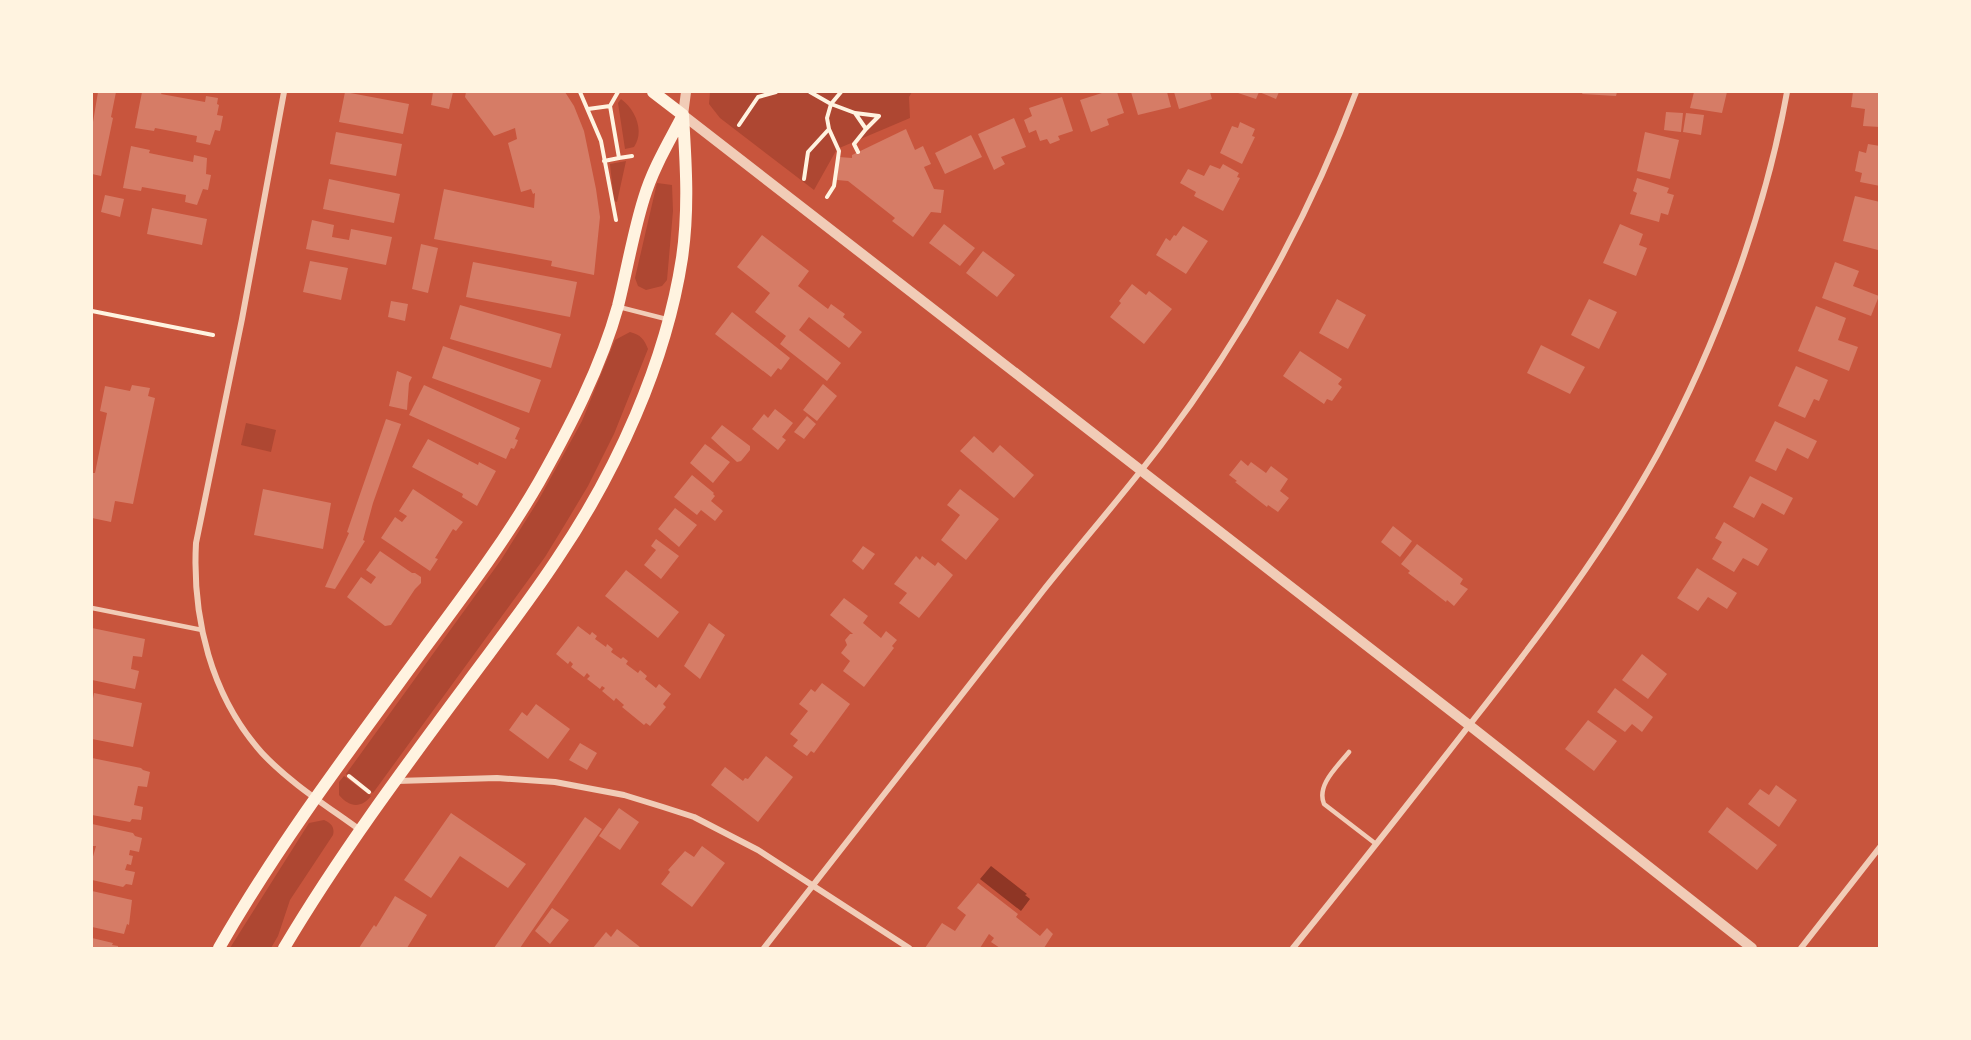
<svg xmlns="http://www.w3.org/2000/svg" width="1971" height="1040" font-family="Rubik,sans-serif">
<style>
.green{fill:#ae4732}
.water{fill:#8f3625}
.building{fill:#d67c66}
.lines{fill:none;stroke-linecap:round;stroke-linejoin:round}
.path{stroke:#fff3e0;stroke-width:4}
.service{stroke:#f1ccb7;stroke-width:4.5}
.minor{stroke:#f1ccb7;stroke-width:6}
.tertiary{stroke:#f1ccb7;stroke-width:10}
.secondary{stroke:#fff3e0;stroke-width:12}
</style>
<rect width="100%" height="100%" fill="#c8553d"/>
<!-- green -->
<path class="green" d="M 710,92 L 912,92 L 909,97 L 910,118 L 837,149 L 814,190 L 720,118 L 709,104 Z
M 621,99 C 635,109 645,131 634,147 L 625,149 L 618,103 Z
M 626,161 L 617,202 L 614,201 L 610,164 Z
M 657,183 L 672,185 L 673,211 L 667,280 L 662,286 L 646,290 L 638,286 L 635,278 Z
M 630,332 C 641,335 644,339 648,349 L 614,434 L 588,486 L 564,526 L 545,557 L 373,793 L 346,774 L 501,560 L 538,501 L 582,421 L 615,340 Z
M 246,423 L 276,430 L 271,452 L 241,445 Z
M 344,776 L 371,796 C 361,809 349,807 339,795 L 339,782 Z
M 324,820 C 331,823 335,827 333,835 L 290,900 L 278,936 L 271,948 L 230,948 L 309,823 Z"/>
<!-- water -->
<path class="water" d="M 991,866 L 1027,894 L 1025,895 L 1030,899 L 1021,911 L 980,879 Z"/>
<!-- building -->
<path class="building" d="M 98,92 L 116,92 L 111,117 L 113,118 L 101,176 L 92,174 L 92,128 Z
M 142,92 L 162,92 L 161,94 L 205,102 L 206,96 L 218,98 L 217,104 L 219,105 L 217,115 L 223,116 L 220,131 L 215,130 L 210,145 L 196,142 L 197,136 L 155,128 L 154,131 L 135,128 Z
M 345,92 L 409,104 L 403,134 L 339,122 Z
M 433,92 L 453,92 L 449,109 L 431,105 Z
M 466,92 L 565,92 L 574,106 L 584,131 L 596,189 L 600,217 L 594,275 L 551,266 L 552,261 L 434,239 L 444,189 L 534,208 L 535,193 L 533,194 L 531,189 L 521,192 L 508,143 L 517,139 L 515,128 L 494,136 L 465,97 Z
M 1105,92 L 1117,92 L 1124,113 L 1107,119 L 1109,125 L 1091,132 L 1080,100 Z
M 1131,92 L 1167,92 L 1171,107 L 1138,115 Z
M 1174,92 L 1210,92 L 1212,99 L 1179,109 Z
M 1235,92 L 1279,92 L 1276,99 L 1259,92 L 1256,99 Z
M 1583,92 L 1617,92 L 1616,96 L 1582,94 Z
M 1694,92 L 1727,92 L 1722,113 L 1690,108 Z
M 1853,92 L 1880,92 L 1880,127 L 1863,126 L 1865,109 L 1851,107 Z
M 1062,97 L 1073,131 L 1058,136 L 1060,140 L 1050,144 L 1047,139 L 1040,141 L 1036,130 L 1029,133 L 1024,120 L 1032,116 L 1029,108 Z
M 1666,112 L 1683,113 L 1681,132 L 1664,130 Z
M 1686,113 L 1704,115 L 1701,135 L 1683,132 Z
M 1014,118 L 1026,147 L 1001,157 L 1005,164 L 994,170 L 978,134 Z
M 1240,122 L 1255,129 L 1252,136 L 1255,137 L 1242,164 L 1220,153 L 1232,126 L 1238,128 Z
M 906,129 L 915,150 L 923,146 L 931,164 L 924,167 L 934,189 L 944,190 L 941,213 L 931,212 L 913,237 L 892,221 L 895,218 L 848,181 L 837,180 L 839,157 L 852,158 L 852,155 Z
M 336,132 L 402,144 L 396,176 L 330,164 Z
M 1645,132 L 1679,140 L 1670,179 L 1637,171 Z
M 971,135 L 982,157 L 945,174 L 935,153 Z
M 1868,144 L 1880,146 L 1880,186 L 1860,182 L 1862,173 L 1855,171 L 1859,151 L 1866,153 Z
M 131,146 L 150,150 L 149,153 L 193,162 L 194,155 L 207,158 L 206,174 L 211,175 L 208,190 L 203,189 L 197,205 L 185,202 L 186,195 L 142,187 L 141,191 L 123,188 Z
M 1223,164 L 1239,173 L 1237,177 L 1240,178 L 1223,211 L 1194,196 L 1196,192 L 1180,183 L 1188,169 L 1204,176 L 1210,165 L 1220,169 Z
M 1637,178 L 1669,188 L 1667,193 L 1674,195 L 1668,215 L 1661,213 L 1659,222 L 1630,214 L 1637,193 L 1633,191 Z
M 329,179 L 400,194 L 394,223 L 323,209 Z
M 105,195 L 124,199 L 120,217 L 101,212 Z
M 1855,196 L 1880,202 L 1880,243 L 1878,250 L 1843,241 Z
M 152,208 L 207,219 L 202,245 L 147,234 Z
M 312,220 L 334,225 L 332,237 L 349,240 L 351,229 L 392,237 L 386,265 L 306,249 Z
M 944,224 L 975,248 L 960,266 L 929,243 Z
M 1620,224 L 1643,234 L 1639,245 L 1647,248 L 1636,276 L 1603,263 Z
M 1183,226 L 1208,241 L 1186,274 L 1156,255 L 1166,238 L 1170,241 L 1174,235 L 1176,236 Z
M 762,235 L 809,271 L 798,286 L 828,309 L 831,304 L 845,314 L 843,317 L 862,332 L 849,348 L 809,317 L 799,330 L 841,363 L 827,381 L 780,344 L 786,336 L 755,312 L 770,293 L 737,267 Z
M 421,244 L 438,248 L 428,293 L 412,289 Z
M 983,251 L 1015,275 L 997,297 L 966,273 Z
M 310,261 L 348,268 L 341,300 L 303,292 Z
M 473,262 L 577,282 L 570,317 L 466,297 Z
M 1835,262 L 1859,271 L 1853,286 L 1879,296 L 1871,316 L 1822,298 Z
M 1132,284 L 1146,295 L 1149,291 L 1172,309 L 1144,344 L 1110,317 L 1121,303 L 1119,301 Z
M 1337,299 L 1366,315 L 1348,349 L 1319,333 Z
M 1589,299 L 1617,312 L 1599,349 L 1571,335 Z
M 391,301 L 408,304 L 405,321 L 388,317 Z
M 460,305 L 561,334 L 551,368 L 450,339 Z
M 1816,306 L 1846,318 L 1838,340 L 1858,347 L 1849,371 L 1798,351 Z
M 732,312 L 790,358 L 781,370 L 778,368 L 771,377 L 715,334 Z
M 1541,345 L 1585,367 L 1570,394 L 1527,373 Z
M 443,346 L 541,380 L 529,413 L 432,378 Z
M 1300,351 L 1342,379 L 1338,384 L 1342,387 L 1332,401 L 1327,399 L 1324,404 L 1283,376 Z
M 1796,366 L 1828,380 L 1819,401 L 1814,399 L 1805,418 L 1778,406 Z
M 397,371 L 412,377 L 409,383 L 407,410 L 389,406 Z
M 823,384 L 837,396 L 817,421 L 803,410 Z
M 132,385 L 150,388 L 148,396 L 155,398 L 133,504 L 115,501 L 111,522 L 92,518 L 92,473 L 95,473 L 107,413 L 100,411 L 105,386 L 130,391 Z
M 424,385 L 520,428 L 515,439 L 518,440 L 516,445 L 514,449 L 511,448 L 506,459 L 409,415 Z
M 775,409 L 793,423 L 782,437 L 786,440 L 778,450 L 752,429 L 764,414 L 768,418 Z
M 807,416 L 816,424 L 804,439 L 794,432 Z
M 386,419 L 401,424 L 373,503 L 363,540 L 365,541 L 335,589 L 325,587 L 349,533 L 347,532 Z
M 1775,421 L 1817,441 L 1808,459 L 1787,448 L 1776,471 L 1755,461 Z
M 722,425 L 750,446 L 750,450 L 741,461 L 737,462 L 711,438 Z
M 974,436 L 993,453 L 1000,445 L 1034,475 L 1014,498 L 960,451 Z
M 428,439 L 478,465 L 479,462 L 496,471 L 477,506 L 462,497 L 463,494 L 412,467 Z
M 705,444 L 730,462 L 713,483 L 690,463 Z
M 1241,460 L 1248,466 L 1251,462 L 1266,473 L 1271,466 L 1288,479 L 1280,491 L 1289,498 L 1278,512 L 1268,505 L 1267,507 L 1235,482 L 1237,481 L 1229,475 Z
M 692,475 L 714,493 L 713,494 L 715,496 L 711,501 L 723,511 L 715,521 L 701,510 L 697,515 L 674,497 Z
M 1750,476 L 1793,498 L 1784,515 L 1762,503 L 1754,518 L 1733,507 Z
M 263,489 L 331,503 L 323,549 L 254,535 Z
M 413,489 L 463,522 L 456,531 L 453,529 L 435,558 L 438,559 L 430,571 L 381,538 L 395,517 L 402,522 L 407,516 L 399,511 Z
M 960,489 L 999,519 L 966,560 L 941,540 L 960,515 L 947,505 Z
M 675,508 L 697,525 L 679,547 L 658,529 Z
M 1724,522 L 1768,549 L 1758,566 L 1743,558 L 1734,572 L 1712,559 L 1722,542 L 1715,538 Z
M 1393,526 L 1412,541 L 1400,557 L 1381,542 Z
M 656,539 L 679,556 L 661,579 L 644,565 L 656,550 L 651,546 Z
M 1417,544 L 1463,579 L 1460,584 L 1468,589 L 1454,606 L 1447,600 L 1446,602 L 1408,573 L 1410,571 L 1401,564 Z
M 863,546 L 875,554 L 863,570 L 852,561 Z
M 380,551 L 412,573 L 415,573 L 421,577 L 421,583 L 415,589 L 391,625 L 385,626 L 347,597 L 361,577 L 371,584 L 376,577 L 366,570 Z
M 916,556 L 920,560 L 922,556 L 935,566 L 938,562 L 953,575 L 919,618 L 899,603 L 907,593 L 894,584 Z
M 1697,568 L 1737,593 L 1727,609 L 1708,597 L 1698,611 L 1677,598 Z
M 626,570 L 679,612 L 658,638 L 605,596 Z
M 844,598 L 868,616 L 863,623 L 881,638 L 886,631 L 897,640 L 892,646 L 894,648 L 864,687 L 843,671 L 850,661 L 841,653 L 847,645 L 845,640 L 850,634 L 853,634 L 852,633 L 830,615 Z
M 709,623 L 725,635 L 700,679 L 684,666 Z
M 578,626 L 590,635 L 592,632 L 597,636 L 595,639 L 606,647 L 607,644 L 613,649 L 611,652 L 621,659 L 623,657 L 628,661 L 626,664 L 638,673 L 640,670 L 647,676 L 645,679 L 656,688 L 659,684 L 671,694 L 663,704 L 666,707 L 650,726 L 646,723 L 644,725 L 622,707 L 624,705 L 616,698 L 614,701 L 602,691 L 605,688 L 602,686 L 600,689 L 587,679 L 590,676 L 587,673 L 584,677 L 571,667 L 573,664 L 570,661 L 568,664 L 556,654 Z
M 92,628 L 145,639 L 142,657 L 133,656 L 131,669 L 139,671 L 135,689 L 92,680 Z
M 1642,654 L 1667,674 L 1648,699 L 1622,680 Z
M 822,683 L 850,704 L 814,753 L 811,751 L 807,756 L 793,746 L 798,740 L 790,734 L 808,711 L 799,704 L 811,689 L 815,692 Z
M 1615,688 L 1653,717 L 1642,732 L 1632,724 L 1625,732 L 1597,712 Z
M 94,693 L 142,703 L 133,747 L 92,739 L 92,704 Z
M 536,704 L 570,729 L 548,759 L 509,730 L 522,712 L 527,716 Z
M 1588,720 L 1617,741 L 1594,771 L 1565,749 Z
M 580,743 L 597,753 L 587,770 L 569,760 Z
M 766,756 L 793,777 L 758,822 L 711,785 L 725,767 L 743,781 L 745,778 L 748,779 Z
M 92,758 L 141,768 L 143,770 L 150,772 L 147,787 L 138,786 L 134,805 L 143,807 L 141,820 L 132,819 L 130,822 L 92,815 Z
M 1776,785 L 1797,800 L 1779,827 L 1748,804 L 1760,789 L 1769,795 Z
M 1727,807 L 1777,845 L 1757,870 L 1708,832 Z
M 619,808 L 639,822 L 620,850 L 599,836 Z
M 451,813 L 526,864 L 508,888 L 460,856 L 431,898 L 404,880 Z
M 585,817 L 602,829 L 520,948 L 494,948 Z
M 92,824 L 133,833 L 135,836 L 142,838 L 139,852 L 130,850 L 129,855 L 133,856 L 131,865 L 127,864 L 125,870 L 135,872 L 132,885 L 126,884 L 123,887 L 92,880 L 92,860 L 96,846 L 92,846 Z
M 702,846 L 725,863 L 692,907 L 661,884 L 670,872 L 668,870 L 685,851 L 694,857 Z
M 978,883 L 1018,914 L 1016,917 L 1040,936 L 1047,928 L 1053,934 L 1044,948 L 1000,948 L 991,942 L 994,938 L 989,934 L 980,948 L 925,948 L 942,923 L 955,931 L 966,915 L 957,908 Z
M 92,891 L 132,900 L 129,925 L 127,924 L 124,934 L 92,927 Z
M 395,896 L 427,915 L 407,948 L 359,948 L 374,925 L 376,927 Z
M 552,908 L 569,920 L 550,944 L 535,931 Z
M 617,929 L 640,947 L 638,948 L 593,948 L 606,932 L 611,937 Z
M 92,938 L 113,943 L 112,945 L 118,946 L 118,948 L 92,948 Z"/>
<g class="lines">
<!-- path -->
<path class="path" d="M 580,92 L 601,141 L 616,220
M 618,92 L 610,106 L 619,158 L 632,156
M 810,92 L 831,104 L 841,92
M 588,109 L 610,106
M 739,125 L 758,97 L 776,92
M 858,152 L 854,144 L 866,129
M 604,161 L 619,158
M 804,179 L 808,152 L 829,129
M 827,197 L 834,186 L 839,151 L 829,129 L 827,118 L 831,104 L 855,113 L 866,129 L 879,116 L 855,113
M 92,311 L 213,335
M 349,776 L 369,792"/>
<!-- service -->
<path class="service" d="M 619,307 L 666,319
M 92,608 L 202,630
M 1349,752 C 1338,766 1316,785 1324,804 L 1376,844"/>
<!-- minor -->
<path class="minor" d="M 284,92 L 242,319 L 196,543 C 192,618 211,696 262,753 C 290,783 327,806 360,830
M 397,781 L 497,778 L 555,782 L 624,795 L 663,807 L 694,817 L 758,850 L 909,948
M 764,948 C 857,830 949,710 1042,592 C 1081,543 1123,495 1161,445 C 1242,338 1309,217 1356,92
M 1293,948 C 1353,874 1412,799 1471,723 C 1537,639 1605,549 1657,455 C 1716,346 1765,214 1787,92
M 1801,948 L 1880,847"/>
<!-- tertiary -->
<path class="tertiary" d="M 686,92 L 683,115 L 1469,725 L 1752,948"/>
<!-- secondary -->
<path class="secondary" d="M 653,92 L 683,115
M 219,948 C 279,843 352,747 424,649 C 464,595 505,541 539,482 C 570,427 601,367 618,306 C 627,270 633,233 644,198 C 653,168 669,142 683,115
M 284,948 C 338,857 401,772 465,686 C 496,644 528,603 557,559 C 616,472 666,363 682,258 C 689,210 686,164 683,116"/>
</g>
<!-- border -->
<rect width="1971" height="1040" fill="none" stroke="#fff3e0" stroke-width="186"/>
</svg>
